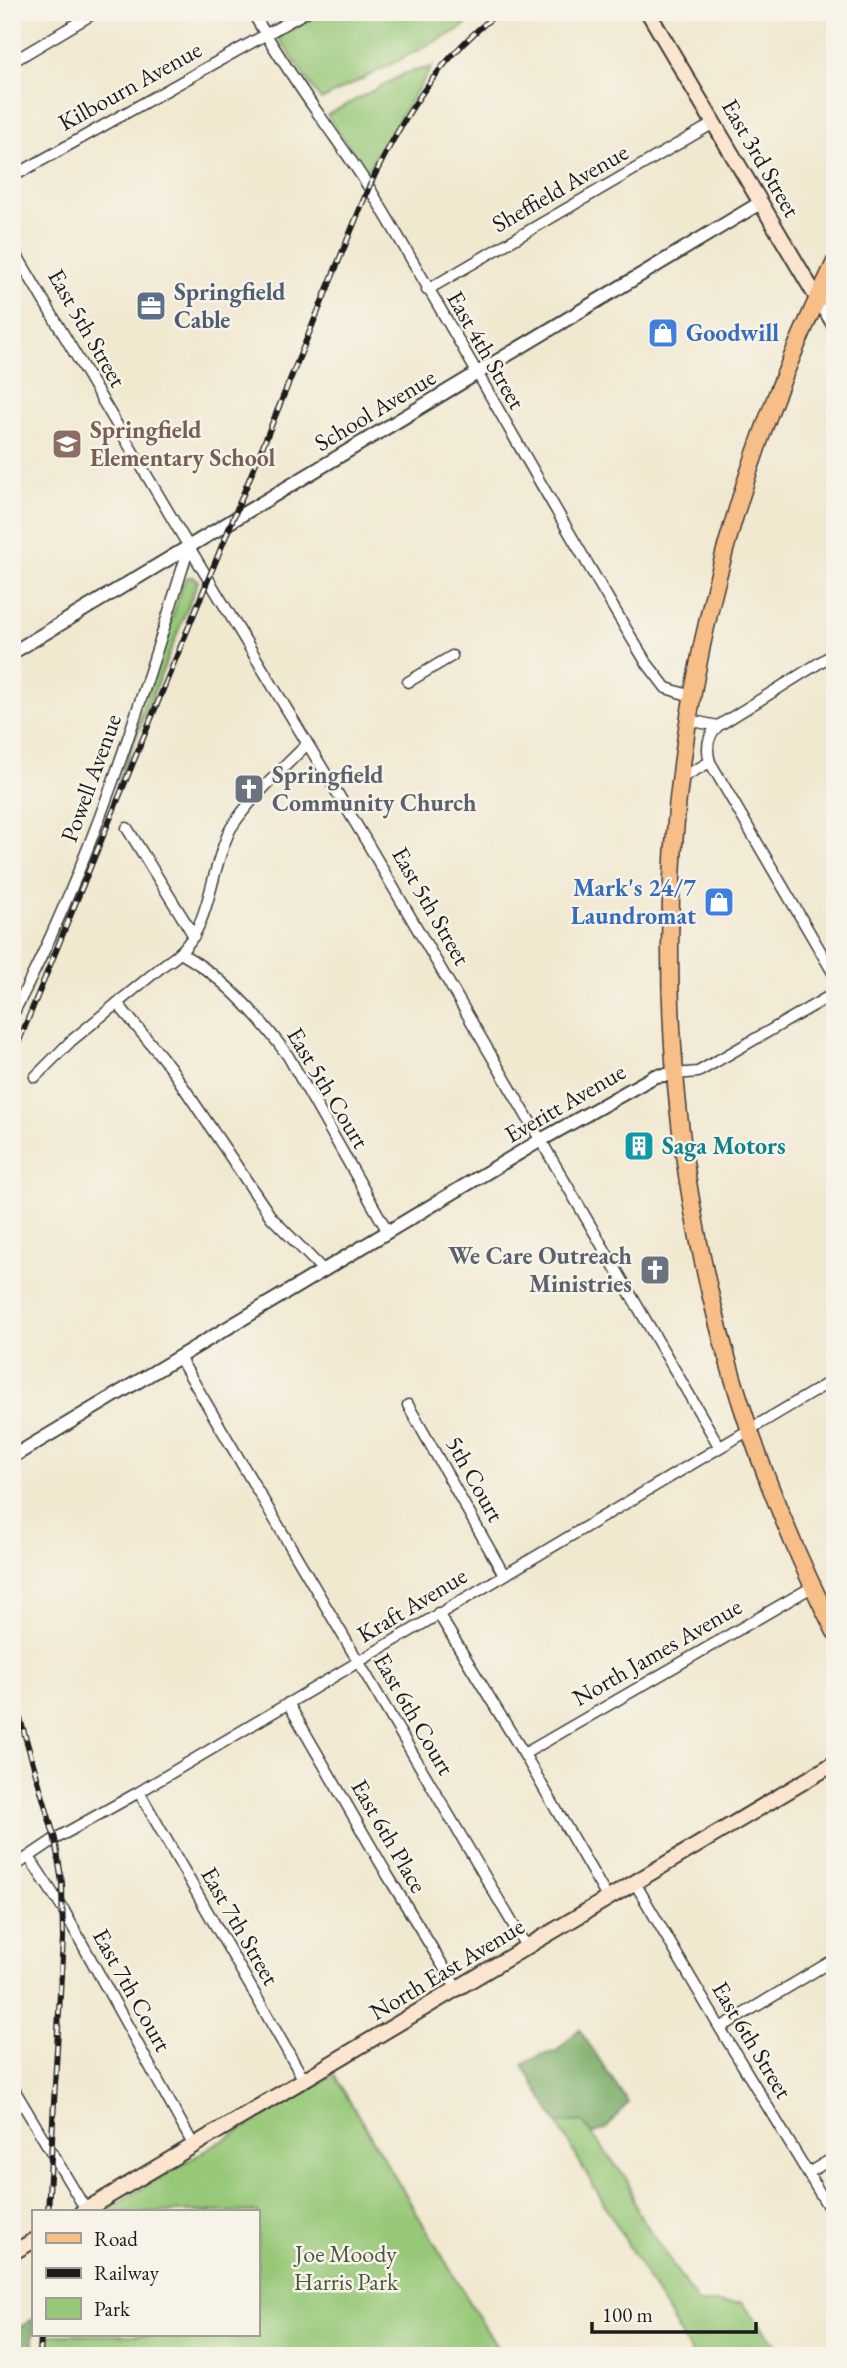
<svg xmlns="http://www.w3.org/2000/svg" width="847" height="2368" font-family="'EB Garamond',serif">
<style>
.green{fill:#97c878;stroke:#5a724a;stroke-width:2}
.forest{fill:#79ac68;stroke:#4a6442;stroke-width:2}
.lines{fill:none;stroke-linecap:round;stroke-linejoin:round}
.minor-casing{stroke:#3c3b37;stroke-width:13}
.tertiary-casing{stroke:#3c3b37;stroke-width:16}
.secondary-casing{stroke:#3c3b37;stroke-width:18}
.primary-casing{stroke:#3c3b37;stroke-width:19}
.minor{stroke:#fff;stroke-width:10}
.tertiary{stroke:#fff;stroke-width:12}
.secondary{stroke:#fce5cf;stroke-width:14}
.primary{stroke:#f7be88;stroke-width:16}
.rail-casing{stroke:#1c1c1c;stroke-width:6}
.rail{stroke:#f7f3e8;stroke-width:3.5;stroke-dasharray:10;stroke-linecap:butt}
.labels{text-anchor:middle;stroke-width:5;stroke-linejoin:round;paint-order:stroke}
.street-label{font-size:24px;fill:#1c1c1c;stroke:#f7f3e8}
.service-label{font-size:24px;font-weight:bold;fill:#4e5e75;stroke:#f7f3e8;text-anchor:start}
.shop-label{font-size:24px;font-weight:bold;fill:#366cbe;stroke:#f7f3e8;text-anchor:start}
.education-label{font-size:24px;font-weight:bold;fill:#785e54;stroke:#f7f3e8;text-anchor:start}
.worship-label{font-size:24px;font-weight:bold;fill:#5b616d;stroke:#f7f3e8;text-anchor:start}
.culture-label{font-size:24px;font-weight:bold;fill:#0d838f;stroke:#f7f3e8;text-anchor:start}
.park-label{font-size:24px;fill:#47583c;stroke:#f7f3e8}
</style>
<rect width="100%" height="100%" fill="#f7f3e8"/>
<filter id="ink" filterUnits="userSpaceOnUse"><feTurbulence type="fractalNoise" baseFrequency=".0143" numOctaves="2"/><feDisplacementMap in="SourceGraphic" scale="14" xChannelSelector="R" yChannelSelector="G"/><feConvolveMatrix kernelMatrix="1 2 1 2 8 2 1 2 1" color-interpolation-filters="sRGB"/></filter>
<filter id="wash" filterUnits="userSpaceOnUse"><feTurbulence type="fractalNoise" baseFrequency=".00686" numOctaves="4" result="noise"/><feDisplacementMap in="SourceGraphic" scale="28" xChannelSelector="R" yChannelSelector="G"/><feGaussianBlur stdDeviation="1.57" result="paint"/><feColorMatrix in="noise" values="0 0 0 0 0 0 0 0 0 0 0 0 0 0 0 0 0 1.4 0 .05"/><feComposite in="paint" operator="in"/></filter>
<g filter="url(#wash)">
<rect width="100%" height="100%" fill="#f1e8d0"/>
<!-- green -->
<path class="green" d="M 324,12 L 481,12 L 460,29 L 321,100 L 278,37 Z
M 432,67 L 366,172 L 327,115 L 406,73 Z
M 188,577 L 193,577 L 198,581 L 116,788 L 184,581 Z
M 334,2075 L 502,2356 L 46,2356 L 48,2335 L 257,2335 L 257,2212 L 102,2212 Z
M 582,2121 L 627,2180 L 638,2212 L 698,2303 L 742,2303 L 786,2356 L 693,2356 L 557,2123 Z"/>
<!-- forest -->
<path class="forest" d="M 579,2029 L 628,2103 L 606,2129 L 592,2134 L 582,2121 L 557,2123 L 523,2065 L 540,2055 L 556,2052 Z
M 33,2319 L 33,2356 L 12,2356 L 12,2332 Z"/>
</g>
<g filter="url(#ink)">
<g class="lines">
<!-- minor casing -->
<g class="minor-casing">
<path id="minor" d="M 252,12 C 274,48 297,84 322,119 C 338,142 355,165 370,189 C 464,346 551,506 646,662 L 666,688 L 691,696
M 12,62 L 96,12
M 12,177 L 306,12
M 12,247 L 189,547 L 365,839 L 719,1446
M 427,290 L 714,123
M 408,682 L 452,656
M 688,720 L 718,726 L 835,653
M 710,762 C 706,748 707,736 718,726
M 679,779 L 710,762 L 835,976
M 127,828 L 194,936
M 182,954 C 225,978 259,1016 288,1056 L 388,1232
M 117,1003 L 170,1067 L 271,1217 L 324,1271
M 12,1016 C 90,867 140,707 189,547
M 675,1074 L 698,1072 L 835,993
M 35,1077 L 71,1041 L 165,964 C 206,940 207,894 221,853 C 224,845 227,835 231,828 C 251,797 281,771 307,744
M 179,1357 L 527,1948
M 408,1405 L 504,1575
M 438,1613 L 524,1754 L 608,1899
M 288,1703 L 388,1876 L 457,1989
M 524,1754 L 812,1587
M 139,1792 L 304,2080
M 29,1857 L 63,1909 L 194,2146
M 12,1868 L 55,1839 L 139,1792 L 835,1379
M 635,1883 L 720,2028 L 835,2218
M 720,2028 L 835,1959
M 12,2086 L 86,2210
M 808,2173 L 835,2157"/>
</g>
<!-- tertiary casing -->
<g class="tertiary-casing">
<path id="tertiary" d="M 817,298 L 835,327
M 12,653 L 760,203
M 12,1457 L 541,1140 L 655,1076 L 675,1074"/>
</g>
<!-- secondary casing -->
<g class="secondary-casing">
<path id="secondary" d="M 648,12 L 817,298
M 82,2212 L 835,1763
M 12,2253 L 33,2241"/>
</g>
<!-- primary casing -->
<g class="primary-casing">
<path id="primary" d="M 835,262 C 618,703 612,1193 835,1632"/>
</g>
<!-- minor -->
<use href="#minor" class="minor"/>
<!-- tertiary -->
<use href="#tertiary" class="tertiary"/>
<!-- secondary -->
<use href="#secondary" class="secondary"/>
<!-- primary -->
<use href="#primary" class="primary"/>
<!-- rail casing -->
<g class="rail-casing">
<path id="rail" d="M 12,1058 L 369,187 C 403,116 436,62 499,12
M 12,1691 L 55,1839 L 62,1883 L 63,1939 L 48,2212
M 40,2356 L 41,2335"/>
</g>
<!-- rail -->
<use href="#rail" class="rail"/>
</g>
</g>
<!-- icons -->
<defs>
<g id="office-square" transform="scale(1.575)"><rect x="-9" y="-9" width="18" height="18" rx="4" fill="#5c6f8a" stroke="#f7f3e8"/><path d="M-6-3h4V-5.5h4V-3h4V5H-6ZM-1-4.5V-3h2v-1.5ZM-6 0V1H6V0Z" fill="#fff"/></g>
<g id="shop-square" transform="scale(1.575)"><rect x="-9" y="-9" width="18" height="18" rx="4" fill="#3f7fe0" stroke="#f7f3e8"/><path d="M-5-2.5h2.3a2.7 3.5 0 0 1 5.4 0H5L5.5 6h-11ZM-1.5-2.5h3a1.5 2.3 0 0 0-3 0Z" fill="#fff"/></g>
<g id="school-square" transform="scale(1.575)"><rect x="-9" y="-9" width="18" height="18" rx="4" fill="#8d6e63" stroke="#f7f3e8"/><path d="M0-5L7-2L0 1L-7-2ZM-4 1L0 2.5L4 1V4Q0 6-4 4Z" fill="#fff"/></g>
<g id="church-square" transform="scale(1.575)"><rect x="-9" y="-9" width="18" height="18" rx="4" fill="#6b7280" stroke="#f7f3e8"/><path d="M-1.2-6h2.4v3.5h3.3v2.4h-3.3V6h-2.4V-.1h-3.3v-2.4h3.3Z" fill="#fff"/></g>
<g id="building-square" transform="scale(1.575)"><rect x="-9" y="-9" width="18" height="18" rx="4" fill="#0f9aa8" stroke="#f7f3e8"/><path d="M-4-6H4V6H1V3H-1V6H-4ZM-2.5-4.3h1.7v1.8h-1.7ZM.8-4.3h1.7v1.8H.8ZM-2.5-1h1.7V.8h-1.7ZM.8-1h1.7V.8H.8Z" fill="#fff"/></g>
</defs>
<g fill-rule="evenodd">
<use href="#office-square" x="151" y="306"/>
<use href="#shop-square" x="663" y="333"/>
<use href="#school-square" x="67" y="444"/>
<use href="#church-square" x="249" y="789"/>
<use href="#shop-square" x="719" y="902"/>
<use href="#building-square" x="639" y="1146"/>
<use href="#church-square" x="655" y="1270"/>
</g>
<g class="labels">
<!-- street labels -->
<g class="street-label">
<text transform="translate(130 86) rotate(-29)" y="8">Kilbourn Avenue</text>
<text transform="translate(761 158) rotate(60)" y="8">East 3rd Street</text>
<text transform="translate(560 188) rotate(-30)" y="8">Sheffield Avenue</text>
<text transform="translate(87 328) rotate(60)" y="8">East 5th Street</text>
<text transform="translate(486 350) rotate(60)" y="8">East 4th Street</text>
<text transform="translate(375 410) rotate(-31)" y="8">School Avenue</text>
<text transform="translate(91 778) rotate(-70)" y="8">Powell Avenue</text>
<text transform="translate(431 906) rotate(60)" y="8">East 5th Street</text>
<text transform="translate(328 1088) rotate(59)" y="8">East 5th Court</text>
<text transform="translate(565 1103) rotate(-30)" y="8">Everitt Avenue</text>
<text transform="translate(475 1479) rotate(61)" y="8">5th Court</text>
<text transform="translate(412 1605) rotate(-31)" y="8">Kraft Avenue</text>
<text transform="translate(657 1652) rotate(-30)" y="8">North James Avenue</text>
<text transform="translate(414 1714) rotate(60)" y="8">East 6th Court</text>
<text transform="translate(389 1836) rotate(60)" y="8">East 6th Place</text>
<text transform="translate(240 1926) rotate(60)" y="8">East 7th Street</text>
<text transform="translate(447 1969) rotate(-31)" y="8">North East Avenue</text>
<text transform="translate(132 1990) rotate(61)" y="8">East 7th Court</text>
<text transform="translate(752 2040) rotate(59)" y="8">East 6th Street</text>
</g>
<!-- service labels -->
<g class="service-label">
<text x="174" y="300">Springfield<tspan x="174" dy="28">Cable</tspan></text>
</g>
<!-- shop labels -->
<g class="shop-label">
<text x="686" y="341">Goodwill</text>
<text x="696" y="896" text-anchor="end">Mark's 24/7<tspan x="696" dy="28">Laundromat</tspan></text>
</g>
<!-- education labels -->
<g class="education-label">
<text x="90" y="438">Springfield<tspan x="90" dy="28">Elementary School</tspan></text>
</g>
<!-- worship labels -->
<g class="worship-label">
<text x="272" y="783">Springfield<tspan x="272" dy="28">Community Church</tspan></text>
<text x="632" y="1264" text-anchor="end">We Care Outreach<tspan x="632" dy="28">Ministries</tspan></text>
</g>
<!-- culture labels -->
<g class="culture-label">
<text x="662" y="1154">Saga Motors</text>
</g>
<!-- park labels -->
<g class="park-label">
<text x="346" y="2262">Joe Moody<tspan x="346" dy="28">Harris Park</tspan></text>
</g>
</g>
<!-- margin -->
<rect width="847" height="2368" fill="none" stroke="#f7f3e8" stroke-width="42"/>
<!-- legend -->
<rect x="32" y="2210" width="228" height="126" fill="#f7f3e8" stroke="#9f9d96" stroke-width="2"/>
<rect x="46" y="2233" width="35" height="10" fill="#f7be88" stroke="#9f9d96" stroke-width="2"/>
<text x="94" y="2246" font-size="21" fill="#1c1c1c">Road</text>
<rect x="46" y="2268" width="35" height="10" fill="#1c1c1c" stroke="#9f9d96" stroke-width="2"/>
<text x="94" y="2280" font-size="21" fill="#1c1c1c">Railway</text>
<rect x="46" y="2298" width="35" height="21" fill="#97c878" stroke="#9f9d96" stroke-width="2"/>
<text x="94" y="2316" font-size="21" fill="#1c1c1c">Park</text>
<!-- scale -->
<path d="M592 2322v10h164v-10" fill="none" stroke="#1c1c1c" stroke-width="3.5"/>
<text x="602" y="2322" font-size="21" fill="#1c1c1c" stroke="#f7f3e8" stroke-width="5" paint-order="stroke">100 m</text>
</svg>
